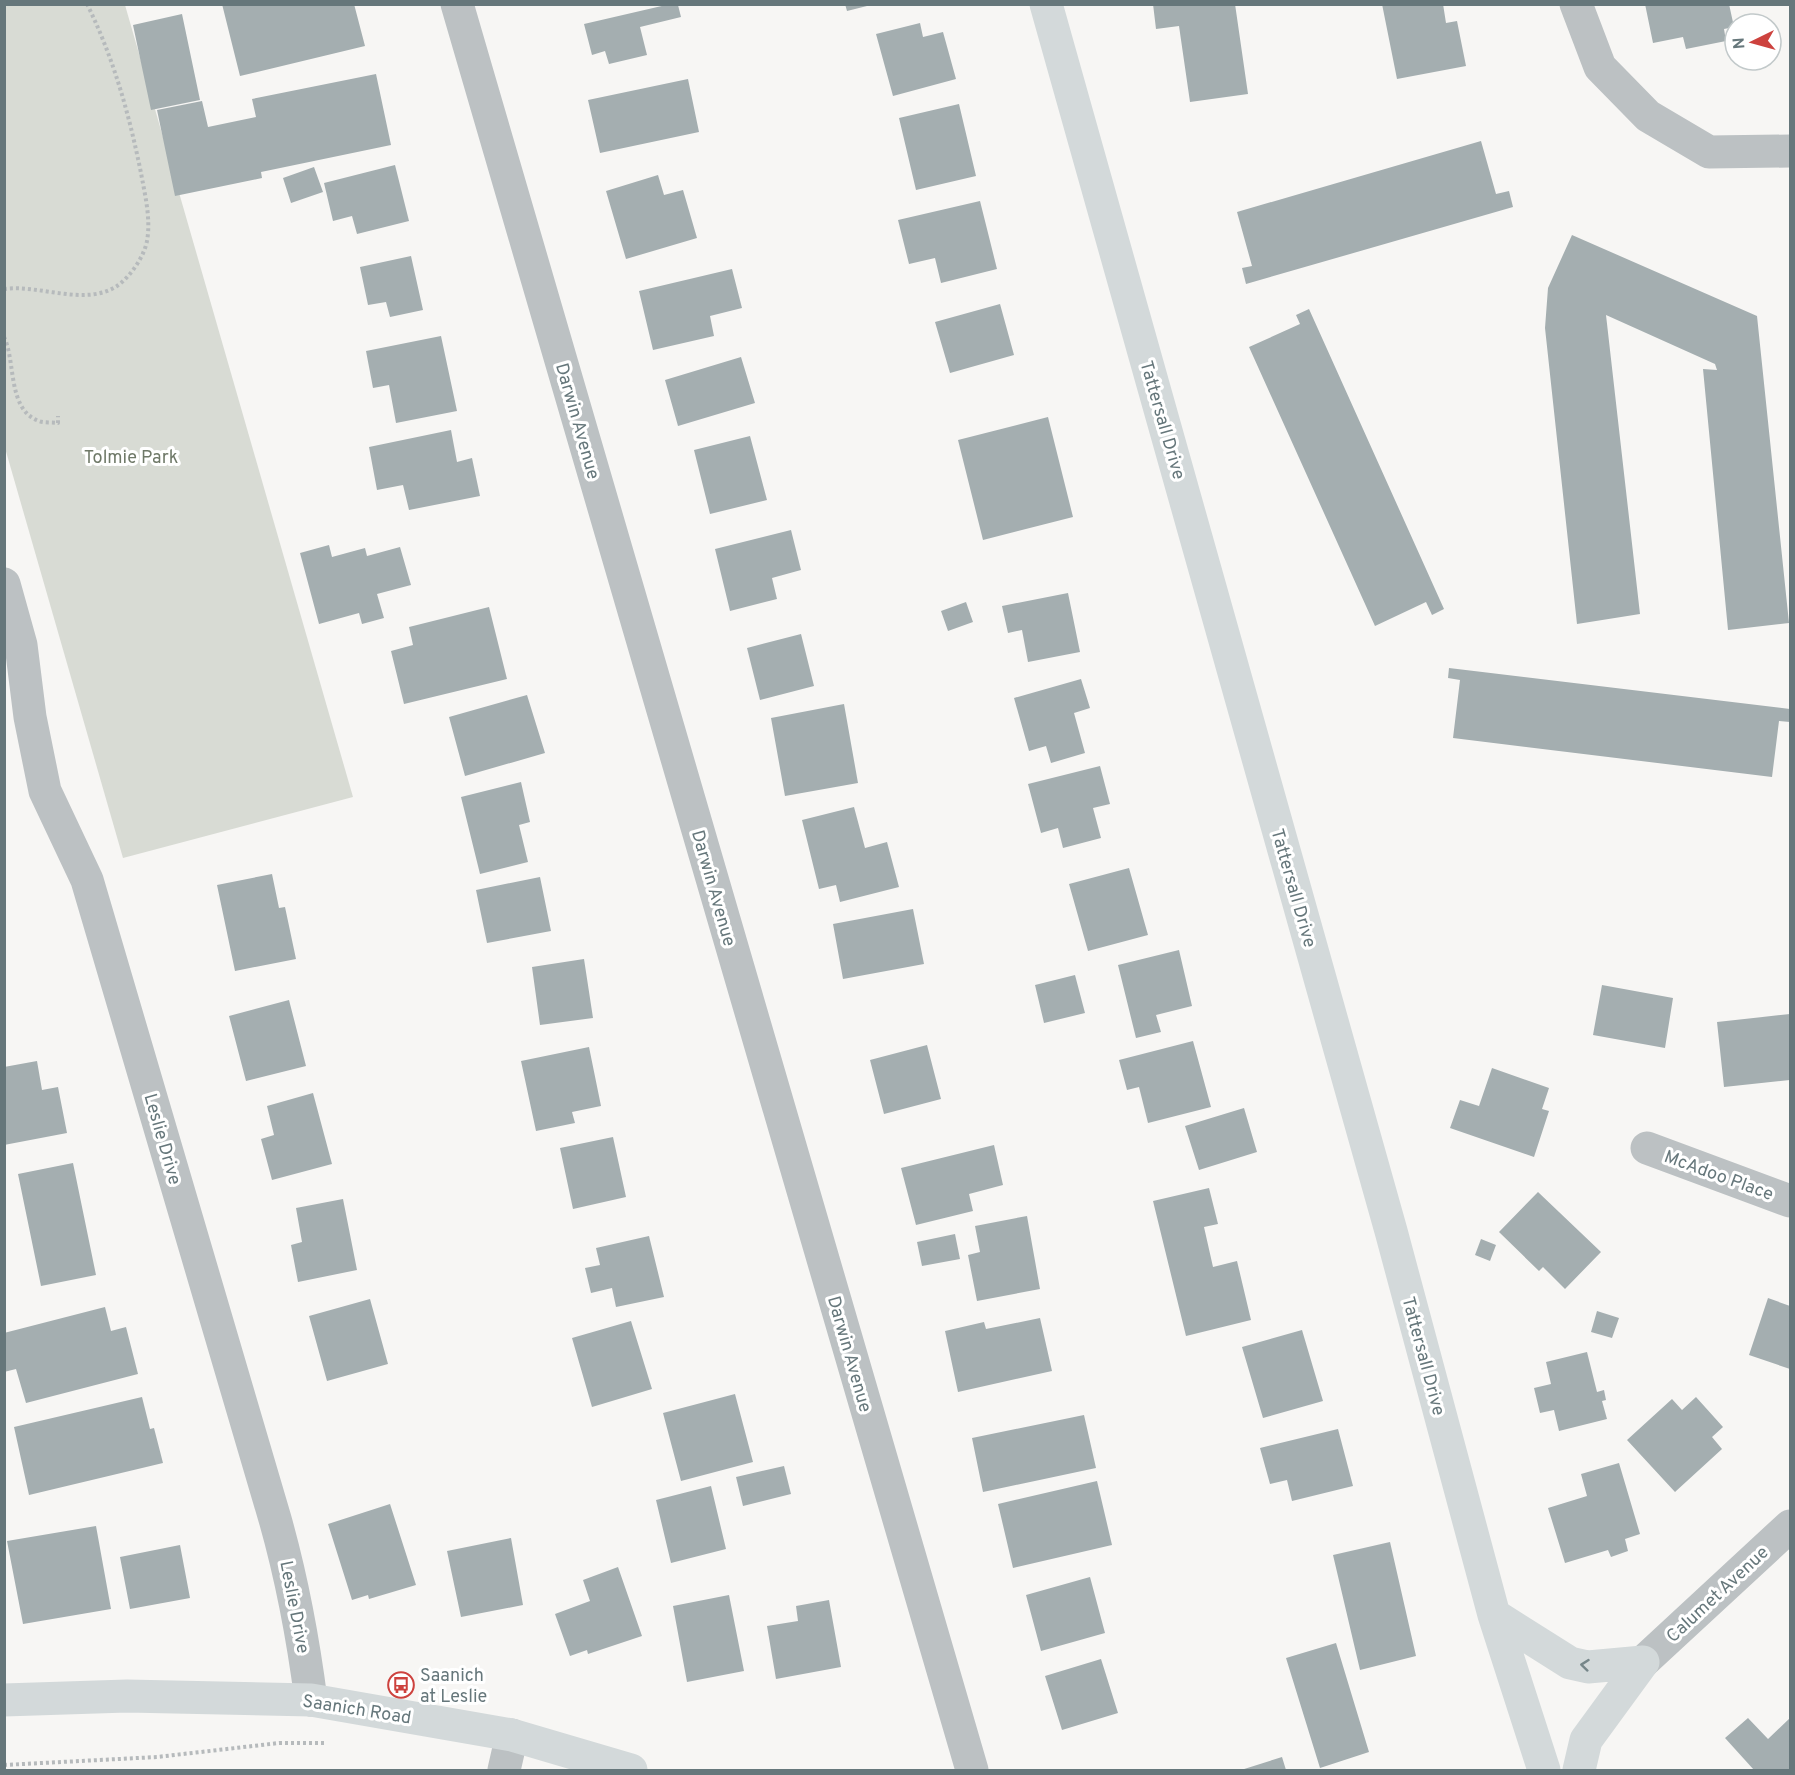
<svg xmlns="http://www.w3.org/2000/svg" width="1795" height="1775" font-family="Overpass,sans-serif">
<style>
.green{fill:#d8dbd4}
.building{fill:#a4aeb0}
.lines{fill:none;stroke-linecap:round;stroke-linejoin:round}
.path{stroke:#b6babc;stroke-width:4;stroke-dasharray:3 3;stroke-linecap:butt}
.minor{stroke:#bcc1c3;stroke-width:33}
.major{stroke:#d3d9da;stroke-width:33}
.oneway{stroke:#768689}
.labels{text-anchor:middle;stroke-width:6;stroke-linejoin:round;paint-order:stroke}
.street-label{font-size:18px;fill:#66777b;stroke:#fff}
.park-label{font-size:18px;fill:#6f7968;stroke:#fff}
.poi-label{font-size:18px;fill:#66777b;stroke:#fff;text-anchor:start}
</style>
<rect width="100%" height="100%" fill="#f7f6f4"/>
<!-- green -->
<path class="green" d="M 5,5 L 125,5 L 353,797 L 123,858 L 5,448 Z"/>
<!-- building -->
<path class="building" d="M 222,4 L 354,4 L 365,46 L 240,76 Z
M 845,4 L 870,4 L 871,5 L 847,11 Z
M 1153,4 L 1235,4 L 1248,94 L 1190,102 L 1179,26 L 1156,29 Z
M 1382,4 L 1443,4 L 1446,23 L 1457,21 L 1466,66 L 1397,79 Z
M 1645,4 L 1729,4 L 1734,27 L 1724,29 L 1726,41 L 1686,49 L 1683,37 L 1653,43 Z
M 666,5 L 678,5 L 681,17 L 640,27 L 647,55 L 609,64 L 605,51 L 592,55 L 584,24 Z
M 182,14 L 200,100 L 151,110 L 133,25 Z
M 920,23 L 923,37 L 943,32 L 956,79 L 893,96 L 876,34 Z
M 376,74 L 391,145 L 261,172 L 262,178 L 175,196 L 157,110 L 202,101 L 208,127 L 256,117 L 252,99 Z
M 688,79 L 699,132 L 600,153 L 588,100 Z
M 959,104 L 976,176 L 916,190 L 899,118 Z
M 1481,141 L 1496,194 L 1509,191 L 1513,207 L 1246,284 L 1242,268 L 1252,266 L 1237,212 Z
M 395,165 L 409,221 L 357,234 L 352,216 L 333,221 L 324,183 Z
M 314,167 L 323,192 L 291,203 L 283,178 Z
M 658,175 L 664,195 L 683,190 L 697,238 L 626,259 L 606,191 Z
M 980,201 L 997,269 L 941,283 L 935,258 L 909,264 L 898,220 Z
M 1572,235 L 1757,316 L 1789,623 L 1728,630 L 1703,369 L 1717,370 L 1715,364 L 1606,315 L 1640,614 L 1577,624 L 1545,328 L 1548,288 Z
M 411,256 L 423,310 L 390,317 L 386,302 L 368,305 L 360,267 Z
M 732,269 L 742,308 L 710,316 L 714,336 L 653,350 L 639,291 Z
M 1000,304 L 1014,355 L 950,373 L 935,322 Z
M 1309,309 L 1444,609 L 1432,615 L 1426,602 L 1375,626 L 1249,347 L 1300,324 L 1296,315 Z
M 441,336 L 457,411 L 396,423 L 389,385 L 373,388 L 366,351 Z
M 741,357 L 755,403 L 678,426 L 665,380 Z
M 1048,417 L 1073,517 L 983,540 L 958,440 Z
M 451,430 L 457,462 L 472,458 L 480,496 L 409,510 L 403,485 L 377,490 L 369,447 Z
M 750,436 L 767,500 L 710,514 L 694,450 Z
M 791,530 L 801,570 L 772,578 L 777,599 L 730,611 L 715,549 Z
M 329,545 L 332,557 L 365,548 L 367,556 L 400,547 L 411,585 L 377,594 L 384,618 L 362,624 L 359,613 L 319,624 L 300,553 Z
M 1068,593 L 1080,652 L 1028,662 L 1022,630 L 1008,633 L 1002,606 Z
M 966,602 L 973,622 L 948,631 L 941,611 Z
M 489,607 L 507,679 L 404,704 L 391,651 L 413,645 L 409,627 Z
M 801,634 L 814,686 L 760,700 L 747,648 Z
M 1449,668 L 1790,709 L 1790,722 L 1779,721 L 1772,777 L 1453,738 L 1460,680 L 1448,678 Z
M 1081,679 L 1090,708 L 1074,713 L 1085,753 L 1051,763 L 1046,746 L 1029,751 L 1014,698 Z
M 527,695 L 545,753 L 465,776 L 449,717 Z
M 844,704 L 858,783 L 785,796 L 771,718 Z
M 1100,766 L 1110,804 L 1093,808 L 1101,838 L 1063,848 L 1058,828 L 1041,833 L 1028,784 Z
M 521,782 L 530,822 L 519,825 L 528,862 L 480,874 L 461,797 Z
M 854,807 L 865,848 L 887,842 L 899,887 L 840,902 L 836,885 L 819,889 L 802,820 Z
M 1129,868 L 1148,935 L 1088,951 L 1069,884 Z
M 272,874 L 279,908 L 285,907 L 296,959 L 235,971 L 217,885 Z
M 540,877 L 551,931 L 487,943 L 476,890 Z
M 913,909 L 924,964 L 843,979 L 833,924 Z
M 1179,950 L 1192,1006 L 1156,1015 L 1161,1032 L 1136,1038 L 1118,965 Z
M 584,959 L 593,1018 L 540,1025 L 532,967 Z
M 1075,975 L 1085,1013 L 1044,1023 L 1035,985 Z
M 1602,985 L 1673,998 L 1665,1048 L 1593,1035 Z
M 289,1000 L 306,1066 L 246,1081 L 229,1016 Z
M 1790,1014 L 1790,1080 L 1724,1087 L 1717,1022 Z
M 1193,1041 L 1211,1107 L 1148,1123 L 1139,1087 L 1127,1090 L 1119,1060 Z
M 927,1045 L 941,1099 L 884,1114 L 870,1060 Z
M 589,1047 L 601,1106 L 572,1112 L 575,1123 L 536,1131 L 521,1061 Z
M 37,1061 L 42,1090 L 58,1087 L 67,1133 L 4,1145 L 4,1067 Z
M 1492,1068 L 1549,1088 L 1542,1109 L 1549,1111 L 1534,1157 L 1450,1128 L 1460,1100 L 1479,1106 Z
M 313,1093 L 332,1164 L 272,1180 L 261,1139 L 274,1135 L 267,1106 Z
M 1244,1108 L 1257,1152 L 1199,1170 L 1185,1126 Z
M 613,1137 L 626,1197 L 573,1209 L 560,1148 Z
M 994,1145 L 1003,1185 L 969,1194 L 973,1211 L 916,1225 L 901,1168 Z
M 73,1163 L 96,1275 L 41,1286 L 18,1174 Z
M 1209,1188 L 1218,1224 L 1204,1227 L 1213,1267 L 1237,1261 L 1251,1320 L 1186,1336 L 1153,1201 Z
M 1538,1192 L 1601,1252 L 1565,1289 L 1543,1267 L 1539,1271 L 1499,1232 Z
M 343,1199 L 357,1270 L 298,1282 L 291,1245 L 302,1242 L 296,1208 Z
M 1027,1216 L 1040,1289 L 977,1301 L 968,1255 L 980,1252 L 975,1226 Z
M 955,1234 L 960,1259 L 922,1266 L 917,1242 Z
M 649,1236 L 664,1297 L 616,1307 L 612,1288 L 591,1293 L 585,1268 L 600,1265 L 596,1248 Z
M 1481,1239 L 1496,1245 L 1490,1261 L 1475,1255 Z
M 1768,1298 L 1790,1306 L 1790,1369 L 1749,1355 Z
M 370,1299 L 388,1364 L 327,1381 L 309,1316 Z
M 105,1307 L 111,1331 L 126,1327 L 138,1374 L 26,1403 L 16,1369 L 4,1372 L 4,1333 Z
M 1597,1311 L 1619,1318 L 1612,1338 L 1591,1332 Z
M 1040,1318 L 1052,1371 L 958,1392 L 945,1331 L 984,1322 L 986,1329 Z
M 631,1321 L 652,1389 L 592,1407 L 572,1338 Z
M 1302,1330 L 1323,1401 L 1263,1418 L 1242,1347 Z
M 1587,1352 L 1597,1392 L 1604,1390 L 1606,1400 L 1602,1401 L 1607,1419 L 1559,1431 L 1554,1410 L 1540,1413 L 1534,1388 L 1551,1384 L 1546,1362 Z
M 735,1394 L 753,1462 L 681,1481 L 663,1413 Z
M 142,1397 L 150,1429 L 154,1428 L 163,1463 L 29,1495 L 14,1427 Z
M 1696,1397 L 1723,1427 L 1712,1437 L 1722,1449 L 1675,1492 L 1627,1440 L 1672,1399 L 1682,1410 Z
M 1084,1415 L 1096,1468 L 983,1492 L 972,1438 Z
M 1338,1429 L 1353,1486 L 1292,1501 L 1287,1480 L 1270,1484 L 1260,1448 Z
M 1619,1463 L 1640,1534 L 1625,1539 L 1628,1551 L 1611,1557 L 1608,1550 L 1565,1563 L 1548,1508 L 1587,1496 L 1581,1474 Z
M 784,1466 L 791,1494 L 743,1506 L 736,1477 Z
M 1097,1481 L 1112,1545 L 1013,1568 L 998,1504 Z
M 711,1486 L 726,1549 L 671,1563 L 656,1500 Z
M 390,1504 L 416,1585 L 369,1599 L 368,1595 L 352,1600 L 328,1524 Z
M 96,1526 L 111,1609 L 23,1624 L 7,1541 Z
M 511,1538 L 523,1605 L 461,1617 L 447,1551 Z
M 1390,1542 L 1416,1656 L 1360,1670 L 1333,1555 Z
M 180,1545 L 190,1598 L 130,1609 L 120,1557 Z
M 618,1567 L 642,1636 L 588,1654 L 587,1650 L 570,1656 L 555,1614 L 590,1601 L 583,1580 Z
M 1090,1577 L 1105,1633 L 1041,1651 L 1026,1595 Z
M 729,1595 L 744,1671 L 687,1682 L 673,1606 Z
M 829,1600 L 841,1667 L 776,1679 L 767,1626 L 798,1621 L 796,1606 Z
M 1336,1643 L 1369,1752 L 1320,1768 L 1286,1658 Z
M 1101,1659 L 1118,1713 L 1062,1730 L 1045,1676 Z
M 1748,1718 L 1768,1739 L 1790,1718 L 1790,1770 L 1754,1770 L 1725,1738 Z
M 1282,1757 L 1286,1770 L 1241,1770 Z"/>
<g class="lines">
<!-- path -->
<path class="path" d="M 4,289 C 39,284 85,307 117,286 C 130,277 144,257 147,241 C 151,219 145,195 141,173 C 129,114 114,59 87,4
M 4,337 C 16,361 7,410 39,421 C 44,423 52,422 58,423 L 58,416
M 4,1765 L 157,1757 L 279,1743 L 324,1743"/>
<!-- minor -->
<path class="minor" d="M 457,4 L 972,1770
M 1576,4 L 1600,67 L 1648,116 L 1709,152 L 1790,151
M 4,584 L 21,645 L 30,717 L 45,791 L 87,880 L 275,1519 C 292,1579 303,1638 311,1700
M 1647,1148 L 1790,1201
M 1643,1662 L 1790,1526
M 504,1770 L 512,1735"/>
<!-- major -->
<path class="major" d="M 1046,4 L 1391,1231 L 1494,1615 L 1544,1770
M 1494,1615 L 1570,1663 L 1588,1667 L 1643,1662
M 4,1700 L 127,1696 L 311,1700 L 512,1735 L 631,1770
M 1579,1770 L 1586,1740 L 1643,1662"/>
</g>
<!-- one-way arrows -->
<defs><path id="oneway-chevron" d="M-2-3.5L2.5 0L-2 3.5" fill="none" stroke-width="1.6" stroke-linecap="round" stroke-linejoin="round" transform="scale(1.5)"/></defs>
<use class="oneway" href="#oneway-chevron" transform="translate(1585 1665) rotate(-174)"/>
<!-- icons -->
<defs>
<g id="bus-ring" transform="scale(1.35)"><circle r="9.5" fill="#fff" stroke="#cd423e" stroke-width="1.5"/><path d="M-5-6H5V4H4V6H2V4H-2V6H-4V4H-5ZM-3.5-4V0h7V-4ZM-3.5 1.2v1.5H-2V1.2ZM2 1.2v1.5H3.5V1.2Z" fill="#cd423e"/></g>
</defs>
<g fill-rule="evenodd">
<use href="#bus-ring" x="401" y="1685"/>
</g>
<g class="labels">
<!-- street labels -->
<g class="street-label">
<text transform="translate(1163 420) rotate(74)" y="6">Tattersall Drive</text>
<text transform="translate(578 421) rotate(74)" y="6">Darwin Avenue</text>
<text transform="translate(714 888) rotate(74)" y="6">Darwin Avenue</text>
<text transform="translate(1294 888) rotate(74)" y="6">Tattersall Drive</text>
<text transform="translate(163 1139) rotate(74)" y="6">Leslie Drive</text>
<text transform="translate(1719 1175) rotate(20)" y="6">McAdoo Place</text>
<text transform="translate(850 1354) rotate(74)" y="6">Darwin Avenue</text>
<text transform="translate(1424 1356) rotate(75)" y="6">Tattersall Drive</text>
<text transform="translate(1717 1594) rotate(-43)" y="6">Calumet Avenue</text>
<text transform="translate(295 1607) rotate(79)" y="6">Leslie Drive</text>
<text transform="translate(357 1709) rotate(9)" y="6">Saanich Road</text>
</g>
<!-- park labels -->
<g class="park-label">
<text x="131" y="463">Tolmie Park</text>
</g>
<!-- poi labels -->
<g class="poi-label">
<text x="420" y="1681">Saanich<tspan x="420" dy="21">at Leslie</tspan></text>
</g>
</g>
<!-- border -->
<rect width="1795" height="1775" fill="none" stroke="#66777b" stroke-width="12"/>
<!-- north arrow -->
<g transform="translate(1753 42) rotate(265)"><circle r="28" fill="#ffffff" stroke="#c2c9ca" stroke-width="1.5"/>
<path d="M0-4.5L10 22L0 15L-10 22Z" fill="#cd423e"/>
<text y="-9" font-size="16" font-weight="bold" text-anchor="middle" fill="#66777b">N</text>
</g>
</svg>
